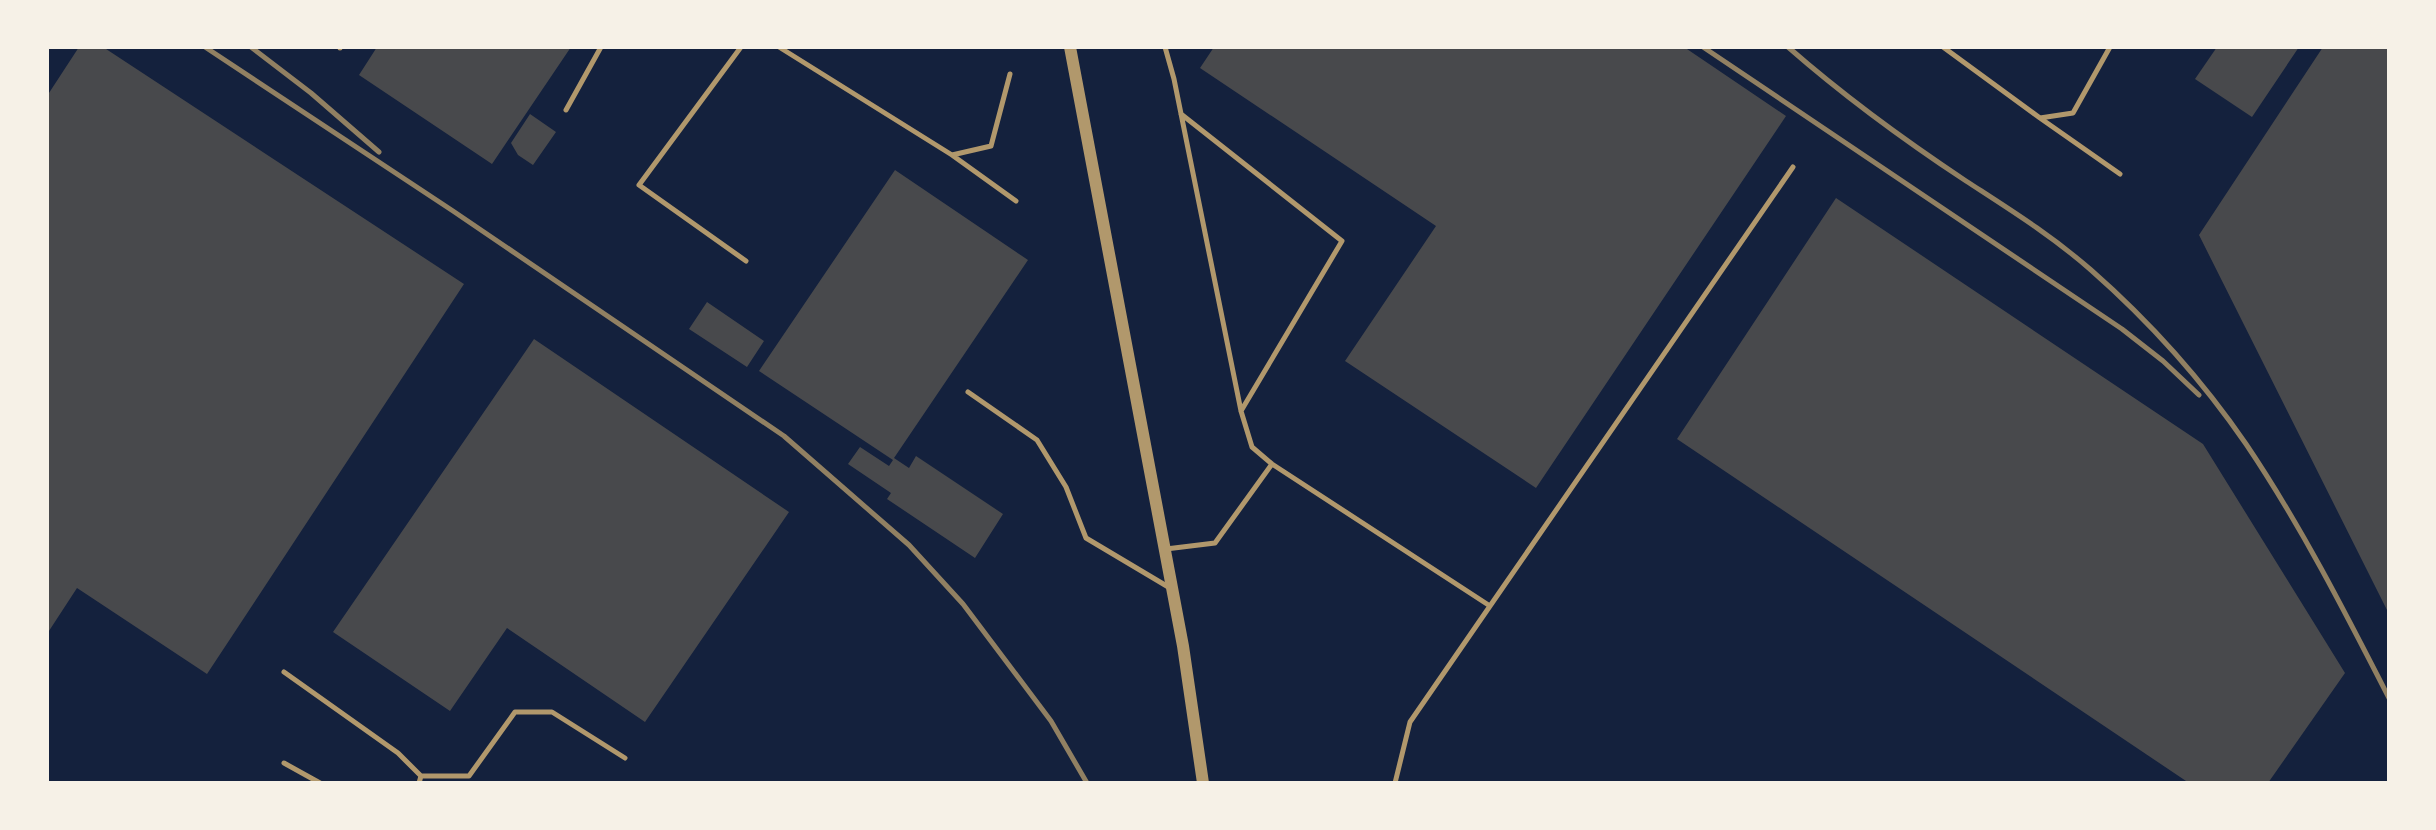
<svg xmlns="http://www.w3.org/2000/svg" width="2436" height="830" font-family="Commissioner,sans-serif">
<style>
.building{fill:#48494c}
.lines{fill:none;stroke-linecap:round;stroke-linejoin:round}
.service{stroke:#b1986c;stroke-width:5}
.tertiary{stroke:#b1986c;stroke-width:12}
.rail{stroke:#918062;stroke-width:5}
</style>
<rect width="100%" height="100%" fill="#14213d"/>
<!-- building -->
<path class="building" d="M 79,47 L 103,47 L 464,284 L 207,674 L 77,588 L 47,634 L 47,96 Z
M 377,47 L 571,47 L 492,164 L 359,75 Z
M 1214,47 L 1684,47 L 1786,116 L 1536,488 L 1345,361 L 1436,226 L 1200,68 Z
M 2217,47 L 2299,47 L 2252,117 L 2195,79 Z
M 2323,47 L 2389,47 L 2389,614 L 2199,235 Z
M 530,114 L 556,132 L 533,165 L 518,155 L 511,143 Z
M 895,170 L 1028,260 L 894,458 L 909,468 L 916,456 L 1003,514 L 975,558 L 887,499 L 891,493 L 848,464 L 860,447 L 889,466 L 893,460 L 759,371 Z
M 1836,198 L 2203,444 L 2345,673 L 2268,783 L 2189,783 L 1677,439 Z
M 707,302 L 764,341 L 747,367 L 689,329 Z
M 534,339 L 789,512 L 645,722 L 507,628 L 450,711 L 333,632 Z"/>
<g class="lines">
<!-- service -->
<path class="service" d="M 741,47 L 639,185 L 746,261
M 779,47 L 952,155 L 991,146 L 1010,74
M 1165,47 L 1174,79 L 1241,411 L 1252,447 L 1272,464 L 1490,606 L 1410,722 L 1395,783
M 1943,47 L 2040,118 L 2073,113 L 2110,47
M 340,48 L 340,47
M 566,110 L 601,47
M 1181,114 L 1342,241 L 1241,411
M 2040,118 L 2120,174
M 952,155 L 1016,201
M 968,392 L 1037,440 L 1066,487 L 1086,538 L 1170,588
M 1166,549 L 1215,543 L 1272,464
M 1490,606 L 1793,167
M 284,672 L 398,753 L 421,776 L 419,783
M 284,763 L 320,783
M 421,776 L 469,776 L 515,712 L 552,712 L 625,758"/>
<!-- tertiary -->
<path class="tertiary" d="M 1070,47 L 1183,646 L 1203,783"/>
<!-- rail -->
<path class="rail" d="M 205,47 L 453,211 L 784,436 L 909,545 L 963,604 L 1051,721 L 1087,783
M 251,47 L 311,93 L 379,152
M 1703,47 L 2122,329 L 2163,361 L 2199,395
M 1788,47 C 1844,96 1904,140 1966,181 C 2009,209 2051,235 2091,270 C 2149,321 2202,380 2246,444 C 2300,524 2345,612 2389,698"/>
</g>
<!-- border -->
<rect width="2436" height="830" fill="none" stroke="#f6f1e7" stroke-width="98"/>
</svg>
